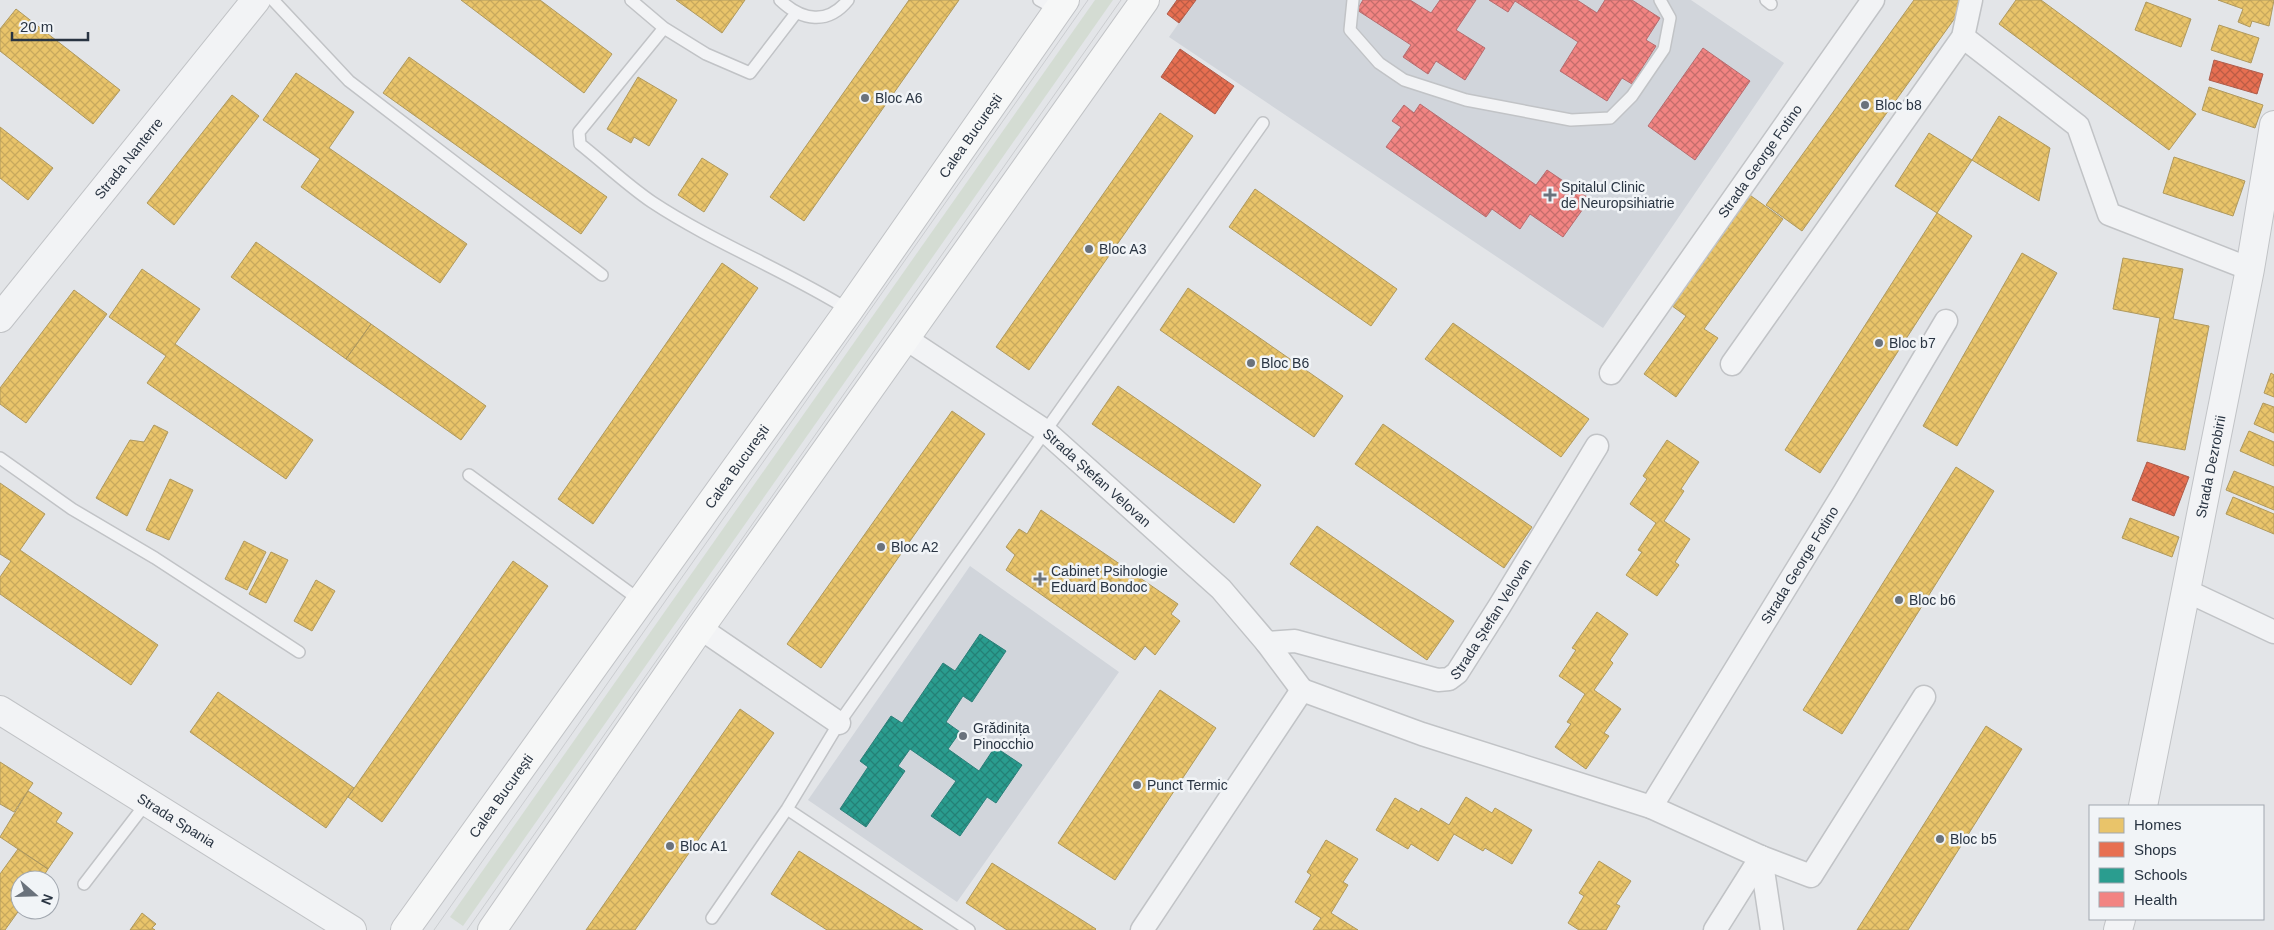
<svg xmlns="http://www.w3.org/2000/svg" width="2274" height="930" font-family="Helvetica,sans-serif">
<style>
.built{fill:#d1d5db}
.green{fill:#d4dcd3}
.homes{fill:url(#homes-cross-hatch);stroke:#af995e}
.shops{fill:url(#shops-cross-hatch);stroke:#ae5d4c}
.schools{fill:url(#schools-cross-hatch);stroke:#2a7e78}
.health{fill:url(#health-cross-hatch);stroke:#b66c6f}
.lines{fill:none;stroke-linecap:round;stroke-linejoin:round}
.service-casing{stroke:#c1c3c6;stroke-width:14}
.minor-casing{stroke:#c1c3c6;stroke-width:25}
.tertiary-casing{stroke:#c1c3c6;stroke-width:30}
.secondary-casing{stroke:#c1c3c6;stroke-width:30}
.service{stroke:#f2f3f5;stroke-width:11}
.minor{stroke:#f2f3f5;stroke-width:22}
.tertiary{stroke:#f2f3f5;stroke-width:28}
.secondary{stroke:#f6f7f7;stroke-width:28}
.tram{stroke:#cbcdd0;stroke-width:1}
.poi-dot{fill:#6a727c;stroke:#f1f4f7;stroke-width:2}
.labels{text-anchor:middle;stroke-width:5;stroke-linejoin:round;paint-order:stroke}
.poi-label{font-size:14px;fill:#293442;stroke:#f1f4f7;text-anchor:start}
.street-label{font-size:14px;fill:#293442;stroke:#f1f4f7}
</style>
<defs>
<pattern id="homes-cross-hatch" width="8" height="8" patternUnits="userSpaceOnUse" patternTransform="scale(1.25)"><rect width="8" height="8" fill="#e9c46a"/><path d="M0 0l8 8M0 8l8-8" fill="none" stroke="#c8a95d"/></pattern>
<pattern id="shops-cross-hatch" width="8" height="8" patternUnits="userSpaceOnUse" patternTransform="scale(1.25)"><rect width="8" height="8" fill="#e76f51"/><path d="M0 0l8 8M0 8l8-8" fill="none" stroke="#bb5c45"/></pattern>
<pattern id="schools-cross-hatch" width="8" height="8" patternUnits="userSpaceOnUse" patternTransform="scale(1.25)"><rect width="8" height="8" fill="#2a9d8f"/><path d="M0 0l8 8M0 8l8-8" fill="none" stroke="#248176"/></pattern>
<pattern id="health-cross-hatch" width="8" height="8" patternUnits="userSpaceOnUse" patternTransform="scale(1.25)"><rect width="8" height="8" fill="#f28482"/><path d="M0 0l8 8M0 8l8-8" fill="none" stroke="#c46d6c"/></pattern>
</defs>
<rect width="100%" height="100%" fill="#e3e5e8"/>
<!-- built -->
<path class="built" d="M 1195,0 L 1691,0 L 1784,63 L 1603,328 L 1169,37 Z
M 970,566 L 1119,672 L 957,902 L 808,800 Z"/>
<!-- green -->
<path class="green" d="M 1095,0 L 1113,0 L 463,926 L 450,917 Z"/>
<!-- homes -->
<path class="homes" d="M 461,0 L 540,0 L 612,54 L 584,93 Z
M 676,0 L 745,0 L 722,33 Z
M 909,0 L 959,0 L 804,221 L 770,197 Z
M 1914,0 L 1959,0 L 1965,4 L 1802,231 L 1766,205 Z
M 2016,0 L 2041,0 L 2196,114 L 2169,150 L 1999,24 Z
M 2218,0 L 2274,0 L 2269,26 L 2252,21 L 2250,27 L 2238,22 L 2243,9 Z
M 2146,2 L 2191,19 L 2181,47 L 2135,30 Z
M 16,9 L 120,90 L 93,124 L 0,51 L 0,29 Z
M 2219,25 L 2259,38 L 2251,63 L 2211,50 Z
M 409,57 L 607,197 L 581,234 L 383,93 Z
M 296,73 L 354,112 L 329,148 L 467,244 L 440,283 L 301,187 L 320,159 L 263,120 Z
M 638,77 L 677,100 L 649,146 L 634,137 L 631,143 L 607,129 Z
M 2209,87 L 2263,105 L 2255,128 L 2202,110 Z
M 232,95 L 259,116 L 174,225 L 147,203 Z
M 1160,113 L 1193,136 L 1029,370 L 996,347 Z
M 1999,116 L 2050,148 L 2039,201 L 1972,160 Z
M 0,127 L 53,168 L 28,200 L 0,178 Z
M 1929,133 L 1972,160 L 1937,213 L 1895,186 Z
M 2174,157 L 2245,181 L 2233,216 L 2163,193 Z
M 702,158 L 728,174 L 704,212 L 678,195 Z
M 1255,189 L 1397,289 L 1371,326 L 1229,227 Z
M 1747,193 L 1783,219 L 1704,329 L 1718,338 L 1676,397 L 1644,374 L 1686,316 L 1668,303 Z
M 1937,213 L 1972,236 L 1820,473 L 1785,450 Z
M 256,242 L 371,324 L 346,359 L 231,277 Z
M 2022,253 L 2057,273 L 1957,446 L 1923,426 Z
M 2123,258 L 2183,269 L 2173,319 L 2209,326 L 2185,450 L 2137,441 L 2160,318 L 2113,309 Z
M 722,263 L 758,288 L 593,524 L 558,499 Z
M 142,269 L 200,309 L 175,344 L 313,440 L 286,479 L 147,383 L 166,356 L 109,317 Z
M 1188,288 L 1343,396 L 1314,437 L 1160,330 Z
M 74,290 L 107,314 L 26,423 L 0,404 L 0,388 Z
M 1453,323 L 1589,419 L 1561,457 L 1425,359 Z
M 371,324 L 486,406 L 461,440 L 346,359 Z
M 2271,373 L 2274,375 L 2274,397 L 2264,393 Z
M 1118,386 L 1261,485 L 1234,523 L 1092,424 Z
M 2263,403 L 2274,407 L 2274,433 L 2254,424 Z
M 952,411 L 985,434 L 821,668 L 787,644 Z
M 1383,424 L 1532,527 L 1504,568 L 1355,464 Z
M 154,425 L 168,432 L 127,516 L 96,498 L 130,440 L 144,442 Z
M 2249,431 L 2274,442 L 2274,466 L 2240,451 Z
M 1667,440 L 1699,462 L 1681,489 L 1684,491 L 1664,521 L 1690,539 L 1675,562 L 1679,565 L 1657,596 L 1626,575 L 1642,552 L 1638,550 L 1656,523 L 1630,504 L 1647,479 L 1643,476 Z
M 1956,467 L 1994,491 L 1842,734 L 1803,710 Z
M 2234,471 L 2274,487 L 2274,510 L 2226,490 Z
M 170,479 L 193,490 L 169,540 L 146,530 Z
M 0,483 L 45,514 L 20,550 L 158,645 L 131,685 L 0,594 L 0,577 L 11,561 L 0,554 Z
M 2233,497 L 2274,514 L 2274,534 L 2226,514 Z
M 1041,510 L 1178,604 L 1171,614 L 1180,621 L 1155,655 L 1145,646 L 1135,660 L 1006,570 L 1015,555 L 1006,547 L 1019,529 L 1027,534 Z
M 2130,518 L 2179,537 L 2172,557 L 2122,538 Z
M 1317,526 L 1454,621 L 1427,660 L 1290,564 Z
M 244,541 L 266,552 L 247,590 L 225,579 Z
M 271,552 L 288,560 L 266,603 L 249,594 Z
M 513,561 L 548,586 L 382,822 L 348,797 Z
M 316,580 L 335,591 L 312,631 L 294,621 Z
M 1597,612 L 1628,634 L 1610,660 L 1613,663 L 1594,690 L 1621,709 L 1604,733 L 1609,736 L 1586,769 L 1555,747 L 1571,724 L 1567,722 L 1585,694 L 1559,676 L 1576,650 L 1572,648 Z
M 1160,690 L 1216,728 L 1115,880 L 1058,843 Z
M 218,692 L 354,788 L 326,828 L 190,732 Z
M 740,709 L 774,733 L 715,816 L 635,930 L 586,930 Z
M 1986,726 L 2022,749 L 1908,930 L 1857,930 Z
M 0,762 L 33,783 L 14,812 L 0,804 Z
M 28,791 L 62,813 L 56,822 L 73,833 L 48,869 L 0,837 Z
M 1466,797 L 1492,813 L 1495,808 L 1532,830 L 1512,864 L 1485,848 L 1483,851 L 1454,834 L 1438,861 L 1411,844 L 1408,849 L 1376,830 L 1395,798 L 1419,812 L 1421,808 L 1449,825 Z
M 1326,840 L 1358,859 L 1343,882 L 1348,885 L 1331,913 L 1358,930 L 1313,930 L 1321,918 L 1295,902 L 1311,875 L 1307,872 Z
M 18,849 L 48,869 L 41,880 L 20,880 L 20,909 L 5,930 L 0,930 L 0,874 Z
M 799,851 L 923,930 L 827,930 L 771,894 Z
M 1599,861 L 1631,881 L 1616,904 L 1620,906 L 1606,930 L 1579,930 L 1568,923 L 1584,896 L 1579,893 Z
M 992,863 L 1096,929 L 1095,930 L 1007,930 L 966,903 Z
M 142,913 L 156,924 L 152,928 L 155,930 L 130,930 Z"/>
<!-- shops -->
<path class="shops" d="M 1177,0 L 1196,0 L 1179,23 L 1167,14 Z
M 1180,49 L 1234,86 L 1215,114 L 1161,77 Z
M 2214,60 L 2263,74 L 2257,94 L 2209,80 Z
M 2147,462 L 2189,477 L 2174,516 L 2132,500 Z"/>
<!-- schools -->
<path class="schools" d="M 980,634 L 1006,651 L 972,702 L 963,696 L 946,722 L 960,732 L 948,749 L 979,771 L 995,747 L 1022,765 L 996,803 L 987,797 L 960,836 L 931,816 L 956,781 L 910,749 L 898,766 L 905,771 L 866,827 L 840,809 L 868,767 L 860,761 L 891,716 L 902,723 L 943,663 L 955,671 Z"/>
<!-- health -->
<path class="health" d="M 1363,0 L 1410,0 L 1431,13 L 1440,0 L 1476,0 L 1456,30 L 1485,48 L 1465,80 L 1436,61 L 1428,74 L 1403,57 L 1411,45 L 1357,10 Z
M 1489,0 L 1577,0 L 1597,13 L 1605,0 L 1632,0 L 1660,18 L 1646,40 L 1656,46 L 1632,84 L 1622,78 L 1607,101 L 1560,71 L 1578,42 L 1515,1 L 1508,12 Z
M 1703,48 L 1750,81 L 1695,160 L 1648,126 Z
M 1420,104 L 1536,185 L 1547,170 L 1590,199 L 1563,237 L 1530,214 L 1520,229 L 1492,209 L 1486,217 L 1386,147 L 1401,127 L 1392,121 L 1404,105 L 1414,113 Z"/>
<g class="lines">
<!-- service casing -->
<g class="service-casing">
<path id="service" d="M 273,0 L 349,81 L 602,275
M 631,0 L 664,28 L 706,54 L 750,73 L 796,13
M 780,0 C 802,21 828,25 848,0
M 1039,0 L 1057,10
M 1353,0 L 1350,30 L 1379,63 L 1404,80 L 1466,100 L 1571,120 L 1610,118 L 1632,96 L 1664,49 L 1670,18 L 1660,0
M 1766,0 L 1771,4
M 664,28 L 579,132 L 580,144 C 604,163 627,185 652,202 C 714,243 785,270 849,310
M 0,458 L 72,509 L 155,558 L 299,652
M 469,475 L 641,601
M 787,809 L 969,930
M 84,884 L 147,802
M 712,918 L 787,809 L 839,723 L 1263,123"/>
</g>
<!-- minor casing -->
<g class="minor-casing">
<g id="minor">
<path d="M 1963,37 L 2078,126 L 2109,214 L 2250,269"/>
<path id="s1" d="M 905,338 L 1044,430 L 1221,589 L 1267,643 L 1302,690"/>
<path d="M 1732,364 L 1963,37 L 1971,0"/>
<path id="s2" d="M 1611,373 L 1873,0"/>
<path d="M 2187,591 L 2274,632"/>
<path d="M 700,628 L 839,723"/>
<path id="s3" d="M 1267,643 L 1295,641 L 1438,680 L 1449,679 L 1457,673 L 1499,607 L 1597,446"/>
<path d="M 1302,690 L 1422,734 L 1651,807 L 1761,857 L 1811,876 L 1924,697"/>
<path id="s4" d="M 1651,807 L 1845,491 L 1946,321"/>
<path d="M 1761,857 L 1772,930"/>
<path d="M 1142,930 L 1302,690"/>
<path d="M 1715,930 L 1761,857"/>
</g>
</g>
<!-- tertiary casing -->
<g class="tertiary-casing">
<g id="tertiary">
<path id="s5" d="M 0,318 L 256,0"/>
<path id="s6" d="M 0,710 L 352,930"/>
<path id="s7" d="M 2143,806 L 2250,269 L 2274,125"/>
<path d="M 2118,930 L 2121,919"/>
</g>
</g>
<!-- secondary casing -->
<g class="secondary-casing">
<g id="secondary">
<path id="s8" d="M 405,930 L 849,310 L 1065,0"/>
<path d="M 492,930 L 700,628 L 1145,0"/>
</g>
</g>
<!-- service -->
<use href="#service" class="service"/>
<!-- minor -->
<use href="#minor" class="minor"/>
<!-- tertiary -->
<use href="#tertiary" class="tertiary"/>
<!-- secondary -->
<use href="#secondary" class="secondary"/>
<!-- tram -->
<path class="tram" d="M 434,930 L 1088,0
M 467,930 L 1121,0"/>
</g>
<!-- markers -->
<g class="poi-dot">
<circle cx="865" cy="98" r="5"/>
<circle cx="1865" cy="105" r="5"/>
<path d="M1547.5 187.5h5v5h5v5h-5v5h-5v-5h-5v-5h5z"/>
<circle cx="1089" cy="249" r="5"/>
<circle cx="1879" cy="343" r="5"/>
<circle cx="1251" cy="363" r="5"/>
<circle cx="881" cy="547" r="5"/>
<path d="M1037.5 571.5h5v5h5v5h-5v5h-5v-5h-5v-5h5z"/>
<circle cx="1899" cy="600" r="5"/>
<circle cx="963" cy="736" r="5"/>
<circle cx="1137" cy="785" r="5"/>
<circle cx="1940" cy="839" r="5"/>
<circle cx="670" cy="846" r="5"/>
</g>
<g class="labels">
<!-- poi labels -->
<g class="poi-label">
<text x="875" y="103">Bloc A6</text>
<text x="1875" y="110">Bloc b8</text>
<text x="1561" y="192">Spitalul Clinic<tspan x="1561" dy="16">de Neuropsihiatrie</tspan></text>
<text x="1099" y="254">Bloc A3</text>
<text x="1889" y="348">Bloc b7</text>
<text x="1261" y="368">Bloc B6</text>
<text x="891" y="552">Bloc A2</text>
<text x="1051" y="576">Cabinet Psihologie<tspan x="1051" dy="16">Eduard Bondoc</tspan></text>
<text x="1909" y="605">Bloc b6</text>
<text x="973" y="733">Grădinița<tspan x="973" dy="16">Pinocchio</tspan></text>
<text x="1147" y="790">Punct Termic</text>
<text x="1950" y="844">Bloc b5</text>
<text x="680" y="851">Bloc A1</text>
</g>
<!-- street labels -->
<g class="street-label">
<text dy="5" stroke="none"><textPath href="#s8" startOffset="975">Calea București</textPath></text>
<text dy="5" stroke="none"><textPath href="#s5" startOffset="205">Strada Nanterre</textPath></text>
<text dy="5" stroke="none"><textPath href="#s2" startOffset="259">Strada George Fotino</textPath></text>
<text dy="5" stroke="none"><textPath href="#s8" startOffset="570">Calea București</textPath></text>
<text dy="5" stroke="none"><textPath href="#s7" startOffset="346">Strada Dezrobirii</textPath></text>
<text dy="5" stroke="none"><textPath href="#s1" startOffset="238">Strada Ștefan Velovan</textPath></text>
<text dy="5" stroke="none"><textPath href="#s4" startOffset="284">Strada George Fotino</textPath></text>
<text dy="5" stroke="none"><textPath href="#s3" startOffset="261">Strada Ștefan Velovan</textPath></text>
<text dy="5" stroke="none"><textPath href="#s8" startOffset="165">Calea București</textPath></text>
<text dy="5" stroke="none"><textPath href="#s6" startOffset="208">Strada Spania</textPath></text>
</g>
</g>
<!-- legend -->
<rect x="2089" y="805" width="175" height="115" fill="#f1f4f7" stroke="#a1a7af"/>
<rect x="2099" y="818" width="25" height="15" fill="#e9c46a" stroke="#a1a7af"/>
<text x="2134" y="830" font-size="15" fill="#293442">Homes</text>
<rect x="2099" y="842" width="25" height="15" fill="#e76f51" stroke="#a1a7af"/>
<text x="2134" y="855" font-size="15" fill="#293442">Shops</text>
<rect x="2099" y="868" width="25" height="15" fill="#2a9d8f" stroke="#a1a7af"/>
<text x="2134" y="880" font-size="15" fill="#293442">Schools</text>
<rect x="2099" y="892" width="25" height="15" fill="#f28482" stroke="#a1a7af"/>
<text x="2134" y="905" font-size="15" fill="#293442">Health</text>
<!-- north arrow -->
<g transform="translate(35 895) rotate(110)"><circle r="24" fill="#f1f4f7" stroke="#a1a7af"/>
<path d="M0-4L9 19L0 12L-9 19Z" fill="#6a727c"/>
<text y="-8" font-size="14" font-weight="bold" text-anchor="middle" fill="#293442">N</text>
</g>
<!-- scale -->
<path d="M12 32v8h76v-8" fill="none" stroke="#293442" stroke-width="2.5"/>
<text x="20" y="32" font-size="15" fill="#293442" stroke="#f1f4f7" stroke-width="4" paint-order="stroke">20 m</text>
</svg>
